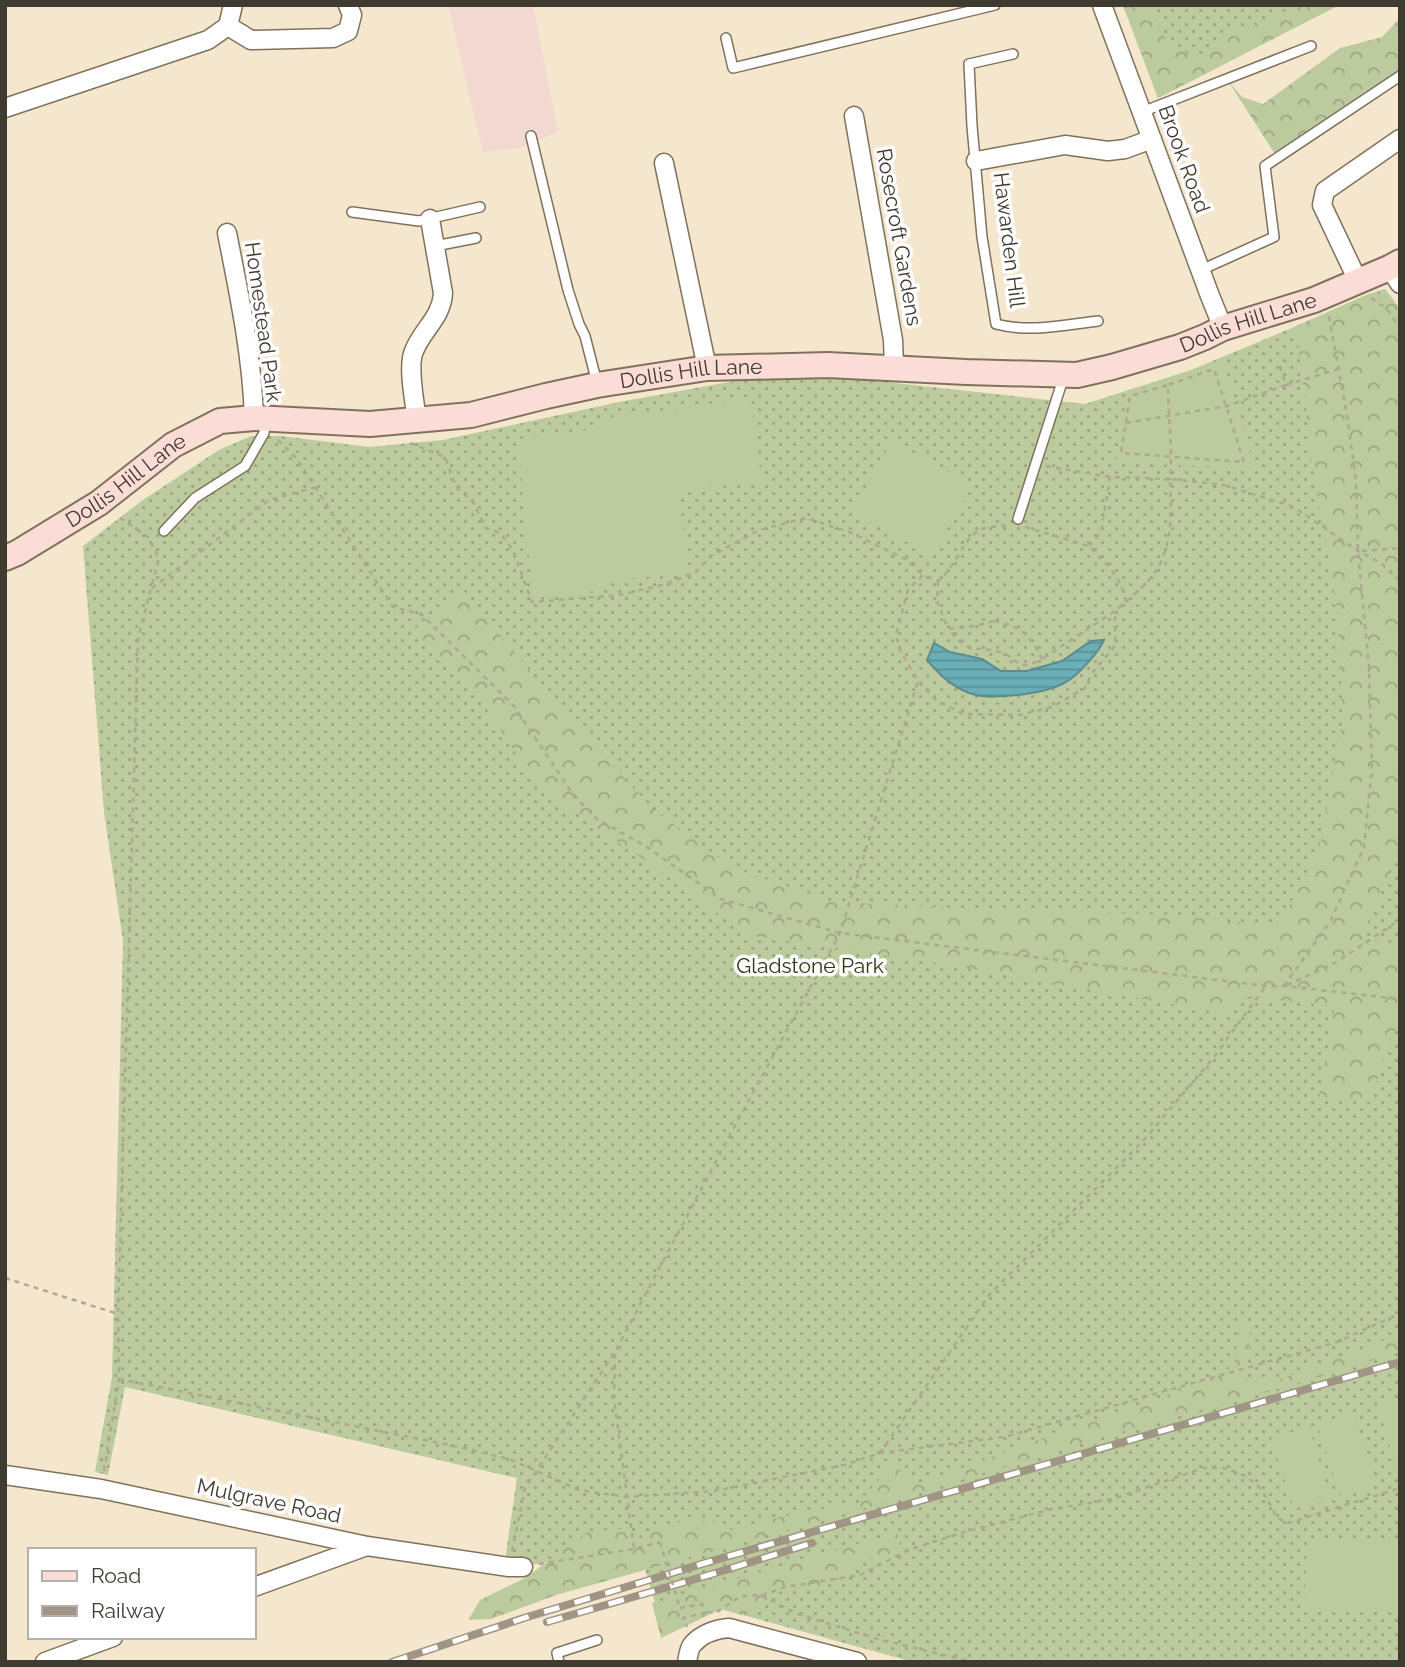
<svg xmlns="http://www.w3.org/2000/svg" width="1405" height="1667" font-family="Raleway,sans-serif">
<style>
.education{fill:#f1d8d1}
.grass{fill:url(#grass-dots)}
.forest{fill:url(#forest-crowns)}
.garden{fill:#bccb9d}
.water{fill:url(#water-rules);stroke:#5d8c8f;stroke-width:2}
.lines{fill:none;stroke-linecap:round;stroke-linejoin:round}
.lane-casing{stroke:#7f725c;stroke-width:12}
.street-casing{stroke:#7f725c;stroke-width:21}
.secondary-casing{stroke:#7f725c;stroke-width:28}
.path{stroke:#b1a693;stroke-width:2.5;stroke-dasharray:5 5;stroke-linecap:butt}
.lane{stroke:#fff;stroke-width:9}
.street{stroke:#fff;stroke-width:18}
.secondary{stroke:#fbdcd6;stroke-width:24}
.rail-casing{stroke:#a09584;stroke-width:8}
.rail{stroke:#fff;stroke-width:5;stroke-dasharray:16;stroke-linecap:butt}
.path-bridge{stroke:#b1a693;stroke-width:2.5;stroke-dasharray:5 5;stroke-linecap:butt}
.labels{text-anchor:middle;stroke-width:7;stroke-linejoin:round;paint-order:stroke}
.street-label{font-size:21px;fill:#403b31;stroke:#fff}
.park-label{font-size:21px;fill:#2b350f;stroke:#fff}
</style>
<defs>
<pattern id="grass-dots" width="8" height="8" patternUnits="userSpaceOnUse" patternTransform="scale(1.75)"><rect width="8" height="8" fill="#bccb9d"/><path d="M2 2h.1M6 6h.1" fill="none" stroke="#9aa681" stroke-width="1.8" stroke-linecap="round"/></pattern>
<pattern id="forest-crowns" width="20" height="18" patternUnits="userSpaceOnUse" patternTransform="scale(1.75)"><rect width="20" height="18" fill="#bccb9d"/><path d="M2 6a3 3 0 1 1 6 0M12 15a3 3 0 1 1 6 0" fill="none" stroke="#9aa681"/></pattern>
<pattern id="water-rules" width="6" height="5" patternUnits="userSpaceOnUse" patternTransform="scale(1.75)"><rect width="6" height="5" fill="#6aafb7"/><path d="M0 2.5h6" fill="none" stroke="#599095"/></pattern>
</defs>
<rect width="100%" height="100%" fill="#f5e6ce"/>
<!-- education -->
<path class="education" d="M 448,5 L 533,5 L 558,132 L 519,148 L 483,152 Z"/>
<!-- grass -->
<path class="grass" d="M 1123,5 L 1339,5 L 1158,98 Z
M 1385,289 L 1400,309 L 1400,1662 L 913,1662 L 721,1609 L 664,1634 L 640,1552 L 631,1546 L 521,1567 L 505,1560 L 517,1478 L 125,1387 L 108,1475 L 95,1472 L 112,1377 L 123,941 L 104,812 L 83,546 L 143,500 L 219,450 L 251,436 L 281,436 L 369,447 L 443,440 L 619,402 L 746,379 L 840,377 L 1085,404 L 1191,370 Z"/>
<!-- forest -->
<path class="forest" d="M 1123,5 L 1146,5 L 1157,20 L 1169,45 L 1201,60 L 1223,35 L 1301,5 L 1339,5 L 1158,98 Z
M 1400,18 L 1400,78 L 1277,157 L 1228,81 L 1242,97 L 1263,104 L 1340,48 L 1382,37 Z
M 1385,289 L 1400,309 L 1400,843 L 1363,939 L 1400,944 L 1400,1030 L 1393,1031 L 1370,1102 L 1319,1098 L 1335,1006 L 1249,997 L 1229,1014 L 944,964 L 747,935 L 656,868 L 539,788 L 482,702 L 411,632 L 463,590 L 566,715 L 653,809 L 733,868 L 833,902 L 953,908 L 1178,915 L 1279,927 L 1320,845 L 1343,719 L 1337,607 L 1315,484 L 1296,326 L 1366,295 Z
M 1242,1321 L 1250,1331 L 1246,1382 L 1281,1379 L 1400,1334 L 1400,1352 L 1288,1386 L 1092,1440 L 915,1494 L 556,1595 L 491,1619 L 468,1620 L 480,1600 L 525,1578 L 589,1531 L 620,1529 L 641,1538 L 675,1521 L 716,1521 L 730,1530 L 781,1517 L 858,1503 L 880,1479 L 883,1462 L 895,1466 L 918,1485 L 1018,1447 L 1118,1413 L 1226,1373 L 1237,1357 L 1236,1342 Z
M 896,1533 L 900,1538 L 898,1561 L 870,1558 L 849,1573 L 815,1588 L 783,1590 L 742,1615 L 721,1609 L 661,1638 L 652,1603 Z"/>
<!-- garden -->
<path class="garden" d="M 1222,361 L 1255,468 L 1171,465 L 1116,460 L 1127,394 Z
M 751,398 L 762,482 L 679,491 L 688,572 L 611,581 L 612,589 L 534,598 L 524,518 L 519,439 L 595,429 L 594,420 Z
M 892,441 L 972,485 L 932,556 L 852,512 Z
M 1400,1399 L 1400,1478 L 1399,1478 L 1378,1405 Z
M 1352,1414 L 1376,1485 L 1341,1497 L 1317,1424 Z
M 1309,1427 L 1331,1499 L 1294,1509 L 1271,1438 Z
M 1307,1541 L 1400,1543 L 1400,1612 L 1304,1610 Z"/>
<!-- water -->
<path class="water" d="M 1104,640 C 1098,653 1077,677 1064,683 C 1044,694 990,701 969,693 C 951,686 939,674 927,660 L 934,643 L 950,652 L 982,659 L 1001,671 L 1027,671 L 1062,661 L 1091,641 Z"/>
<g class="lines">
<!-- lane casing -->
<g class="lane-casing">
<path id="lane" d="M 726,38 L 733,68 L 995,5
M 1013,54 L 969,64 L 972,126 L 982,237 L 996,324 C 1029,333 1064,325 1098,321
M 1142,112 L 1311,46
M 531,136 L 568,290 L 579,324 L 585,336 L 597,383
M 352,212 L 419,221 L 480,207
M 435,246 L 476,238
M 1201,270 L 1274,237 L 1265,166 L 1400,76
M 1018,519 L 1064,376
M 164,531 L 195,498 L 245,466 L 264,433 L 265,421
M 559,1662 L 557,1653 L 597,1640"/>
</g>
<!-- street casing -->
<g class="street-casing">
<path id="street" d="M 1102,5 L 1210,296 L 1223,328
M 228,26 L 251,40 L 333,38 L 348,31 L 352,15 L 348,5
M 5,108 L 208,40 L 228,26 L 233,5
M 854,116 L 893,340 L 894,367
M 976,161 L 1065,145 L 1108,151 L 1125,149 L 1152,139
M 664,163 L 707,368
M 227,233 C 239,294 252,355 254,418
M 1389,268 L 1400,284
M 1358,281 L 1322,205 L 1325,191 L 1400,139
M 417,421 C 415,403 407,366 414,351 C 422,330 442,317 443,293 L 430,219
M 5,1475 L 101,1489 L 367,1546 L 509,1567 L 523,1567
M 254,1587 L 367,1546
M 45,1662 L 113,1637
M 687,1662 C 688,1656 689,1649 692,1645 C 701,1634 716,1629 729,1628 L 857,1662"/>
</g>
<!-- secondary casing -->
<g class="secondary-casing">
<g id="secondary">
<path id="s1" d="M 5,558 L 17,553 L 99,503 L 173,445 L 220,421 L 254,418 L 370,424 L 471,415 L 546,396 L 597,385 L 707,368 L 828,365 L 966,372 L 1077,375 L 1112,367 L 1180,347 L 1205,337 L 1223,328 L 1314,300 L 1389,268 L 1400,262"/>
</g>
</g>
<!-- path -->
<path class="path" d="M 1371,298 L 1387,309 L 1400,328
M 1286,385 L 1339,369
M 1126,423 L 1227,406 L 1286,385 L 1279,363
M 278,440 L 297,459 L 393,607 L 421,614 L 514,706 L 572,793 L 597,819 L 647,847 L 721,899 L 840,933 L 1266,986 L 1284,986 L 1400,999
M 410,443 L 445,457 L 456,487 L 473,502 L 486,528 L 500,533 L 513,550 L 532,602 L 620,595 L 666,584 L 696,572 L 711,556 L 759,530 L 806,518 L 852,533 L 907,560 L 923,575
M 1046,466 L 1110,477 L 1170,479 C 1173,450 1168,415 1168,385 L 1214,369 L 1244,462 L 1121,453 L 1130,396 L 1168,385
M 1006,525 C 998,527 985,526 978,531 C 963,540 955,568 938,581 L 923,575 L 908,590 L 896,635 L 901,652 L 918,681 L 935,699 L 963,714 L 1020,715 L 1052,707 L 1085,688 L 1092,673 L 1115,646 L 1115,611
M 1025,527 L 1089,546 L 1110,568 L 1121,584 L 1126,602 L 1115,611 L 1042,659
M 1089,546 L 1101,532 L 1110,478
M 1362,551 L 1400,548
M 938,581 L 937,601 L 948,628
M 152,588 L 269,500 L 317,487
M 1126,602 C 1134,594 1143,587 1150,579 C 1174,549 1171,515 1170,479 L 1224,485 L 1294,507 L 1358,551 L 1381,563 L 1400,581
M 994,621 C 1021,626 1030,635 1042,659 C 1037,661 1031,665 1026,665 C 1019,666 1013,658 1007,655 C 981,643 969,658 949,629 L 974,626 Z
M 1287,985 L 1335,963 L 1395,923 L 1400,918
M 1284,986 L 1331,920 L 1364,847 L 1372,769 L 1369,667 L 1358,551 L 1356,481 L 1347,415 L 1329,317 L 1331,316
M 5,1278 L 118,1314
M 615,1354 L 614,1398 L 634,1549
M 119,1379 L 464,1448 L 512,1460 L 579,1490 L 627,1497 L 714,1491 L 844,1465 L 880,1453 L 1004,1437 L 1337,1342 L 1397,1315 L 1400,1312
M 880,1453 L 989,1295 L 1144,1140 L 1214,1057 L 1265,987
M 104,1471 L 119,1379 L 118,1314 L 138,638 L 159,558 L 148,537 L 116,515
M 512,1551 L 525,1488 L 615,1352 L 731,1133 L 840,933 L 918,681
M 539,1564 L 634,1549 L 660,1542
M 762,1595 L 785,1587 L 860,1575 L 911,1549 L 968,1531 L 1052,1509 L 1113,1499 L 1203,1468 L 1224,1468 L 1246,1476 L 1262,1490 L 1277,1518 L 1288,1523 L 1400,1488
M 680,1608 L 702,1604 L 704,1613 L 683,1618 L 687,1627
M 717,1612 L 741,1596 L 762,1595 L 795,1613 L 874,1638 L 973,1662"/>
<!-- lane -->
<use href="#lane" class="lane"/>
<!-- street -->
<use href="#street" class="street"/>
<!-- secondary -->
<use href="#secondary" class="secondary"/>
<!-- rail casing -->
<g class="rail-casing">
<path id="rail" d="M 547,1622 L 709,1575 L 812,1543
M 392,1662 L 524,1618 L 705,1563 L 1400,1362"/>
</g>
<!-- rail -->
<use href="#rail" class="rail"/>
<!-- path-bridge -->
<path class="path-bridge" d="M 660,1542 L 680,1608"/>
</g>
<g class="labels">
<!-- street labels -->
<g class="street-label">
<text transform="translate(1184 159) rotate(70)" y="7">Brook Road</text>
<text transform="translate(899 237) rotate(80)" y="7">Rosecroft Gardens</text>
<text transform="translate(1009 240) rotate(83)" y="7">Hawarden Hill</text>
<text transform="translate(263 322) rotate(82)" y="7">Homestead Park</text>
<text dy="7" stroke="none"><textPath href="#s1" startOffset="1298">Dollis Hill Lane</textPath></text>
<text dy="7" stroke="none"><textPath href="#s1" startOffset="732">Dollis Hill Lane</textPath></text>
<text dy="7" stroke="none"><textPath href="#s1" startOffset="144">Dollis Hill Lane</textPath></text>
<text transform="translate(269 1501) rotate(12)" y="7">Mulgrave Road</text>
</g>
<!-- park labels -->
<g class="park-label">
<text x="810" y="973">Gladstone Park</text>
</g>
</g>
<!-- border -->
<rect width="1405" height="1667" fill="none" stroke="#403b31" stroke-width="14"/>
<!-- legend -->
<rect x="28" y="1548" width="228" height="91" fill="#ffffff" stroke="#b3b1ad" stroke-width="2"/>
<rect x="42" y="1571" width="35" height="10" fill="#fbdcd6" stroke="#b3b1ad" stroke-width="2"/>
<text x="91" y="1583" font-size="21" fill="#403b31">Road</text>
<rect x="42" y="1606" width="35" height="10" fill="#a09584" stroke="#b3b1ad" stroke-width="2"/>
<text x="91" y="1618" font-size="21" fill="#403b31">Railway</text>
</svg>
